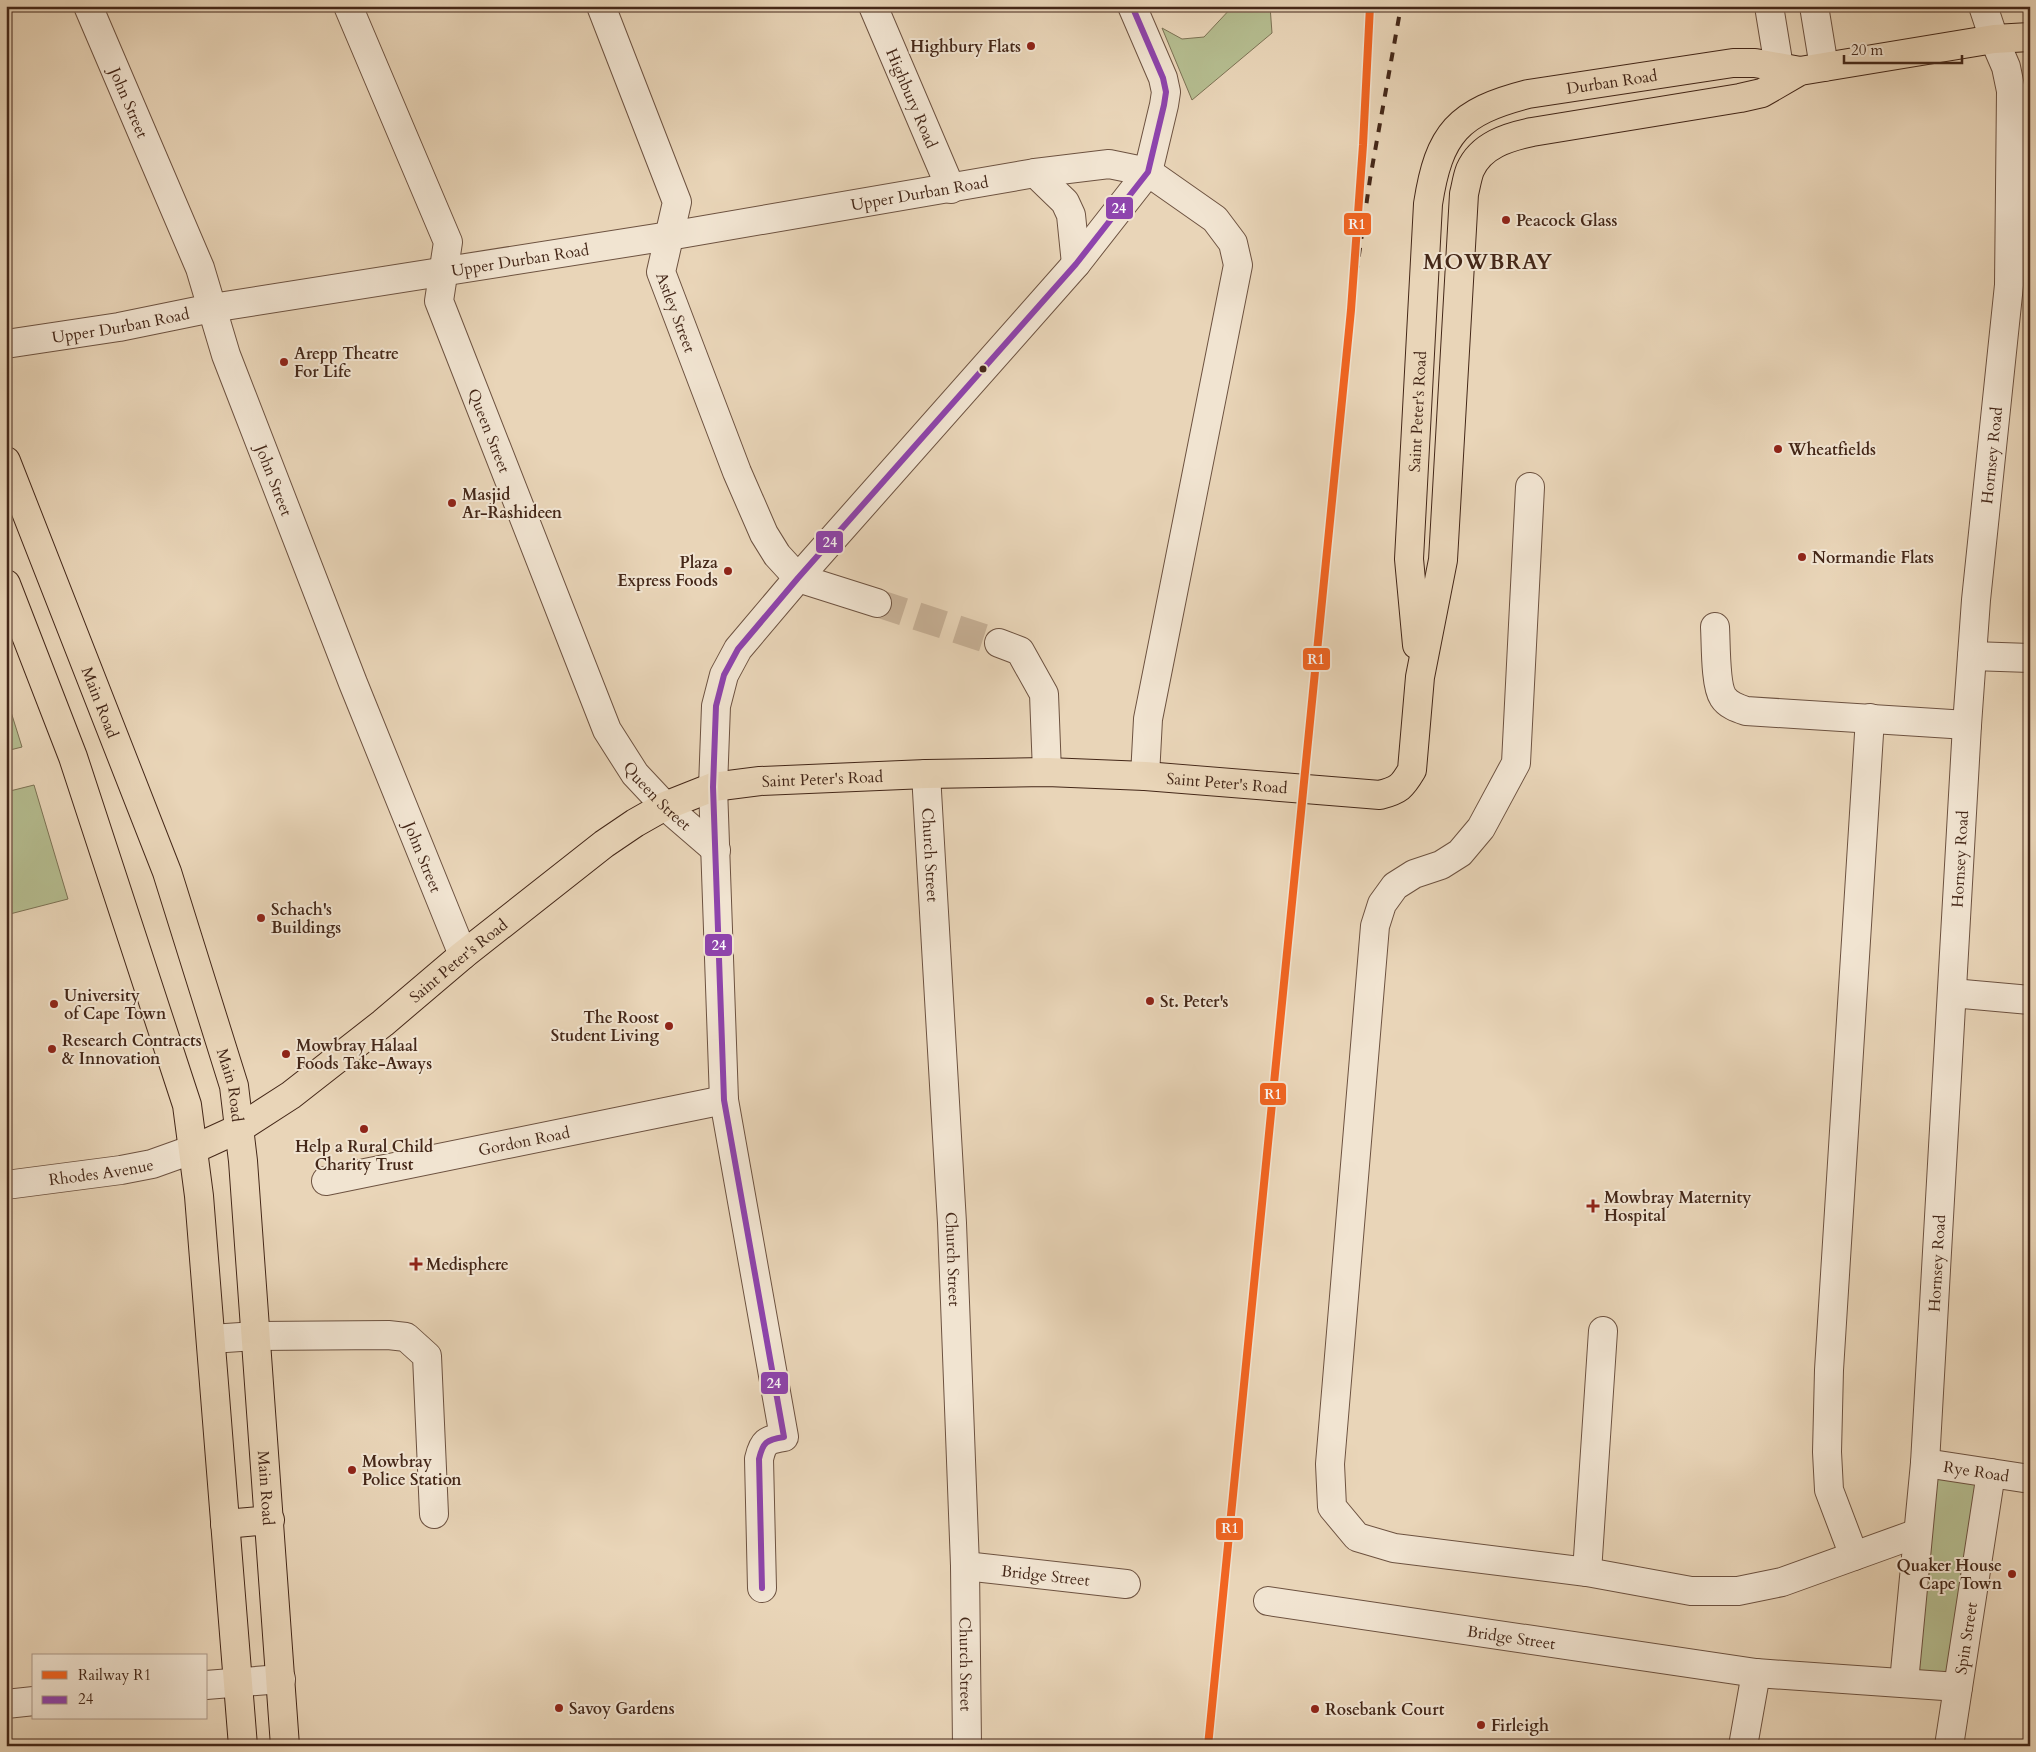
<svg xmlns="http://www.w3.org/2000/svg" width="2036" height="1752" font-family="Cardo,serif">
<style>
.green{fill:#b5bd90;stroke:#7c7254}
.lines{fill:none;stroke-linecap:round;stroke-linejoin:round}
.minor-tunnel{stroke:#c8b298;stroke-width:28;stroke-dasharray:28 14;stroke-linecap:butt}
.minor-casing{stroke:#6d5240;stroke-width:30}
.major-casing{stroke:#442718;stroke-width:30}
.minor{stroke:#f1e4d1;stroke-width:28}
.major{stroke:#e9d5b8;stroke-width:28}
.rail{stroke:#442718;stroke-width:4;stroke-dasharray:9 9;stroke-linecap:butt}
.bus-1-casing{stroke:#f1e4d1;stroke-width:10}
.bus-1{stroke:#8e44ad;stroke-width:6}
.rail-1-casing{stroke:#f1e4d1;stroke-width:11}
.rail-1{stroke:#f26522;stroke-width:8}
.poi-dot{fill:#8f2418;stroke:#f1e4d1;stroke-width:2}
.bus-dot{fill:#442718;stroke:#f1e4d1;stroke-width:2}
.labels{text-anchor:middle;stroke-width:4;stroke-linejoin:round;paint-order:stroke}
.poi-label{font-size:16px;font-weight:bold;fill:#442718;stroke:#f1e4d1;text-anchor:start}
.street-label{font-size:16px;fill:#442718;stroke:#f1e4d1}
.district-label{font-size:21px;font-weight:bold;letter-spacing:1px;fill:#442718;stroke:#f1e4d1}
.line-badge{stroke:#f1e4d1;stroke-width:2}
.badge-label{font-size:14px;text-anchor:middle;font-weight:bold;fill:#fff}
</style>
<rect width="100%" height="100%" fill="#e9d5b8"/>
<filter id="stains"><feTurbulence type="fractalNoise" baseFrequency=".004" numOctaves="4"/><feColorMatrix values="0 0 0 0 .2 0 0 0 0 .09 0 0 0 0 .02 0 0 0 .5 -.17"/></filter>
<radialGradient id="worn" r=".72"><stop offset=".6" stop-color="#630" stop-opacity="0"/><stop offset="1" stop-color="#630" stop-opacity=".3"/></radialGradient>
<!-- green -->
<path class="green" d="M 1233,6 L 1270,6 L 1272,33 L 1192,100 L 1162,28 L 1182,39 L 1204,37 Z
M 6,696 L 22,747 L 6,751 Z
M 34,785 L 68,899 L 6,915 L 6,792 Z
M 1925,1463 L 1991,1473 L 1958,1687 L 1904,1682 Z"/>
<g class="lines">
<!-- minor-tunnel -->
<path class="minor-tunnel" d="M 877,603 L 999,643"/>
<!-- minor casing -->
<g class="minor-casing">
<g id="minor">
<path id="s1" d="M 88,6 L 200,268 L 226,355 L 353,683 L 463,955"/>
<path id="s2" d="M 348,6 L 448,242 L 439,301 L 607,730 L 635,774 L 665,806 L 716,850"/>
<path id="s3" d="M 601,6 L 677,202 L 661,272 L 737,472 L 764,534 L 777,555 L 798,578 L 877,603"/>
<path id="s4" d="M 873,6 L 951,189"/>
<path d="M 1769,6 L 1779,67"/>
<path d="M 1814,6 L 1824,67"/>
<path d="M 1035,173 L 1065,202 L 1071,215 L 1076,264"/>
<path id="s5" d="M 6,344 L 119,327 L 212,308 L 669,236 L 1035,173 L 1109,164 L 1148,172 L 1215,219 L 1233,243 L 1238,265 L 1148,719 L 1145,776"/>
<path d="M 1530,487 L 1516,763 L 1481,828 L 1460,853 L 1441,865 L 1414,874 L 1395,886 L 1382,904 L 1375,926 L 1330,1464 L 1332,1507 L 1357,1537 L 1394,1548 L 1587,1572 L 1691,1591 L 1738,1591 L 1782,1582 L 1918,1533"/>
<path d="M 1715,627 C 1716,642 1715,685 1723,697 C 1728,705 1737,708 1746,711 L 1967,725"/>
<path d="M 999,643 L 1020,651 L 1044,694 L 1047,772"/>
<path d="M 1972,656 L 2030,658"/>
<path id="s6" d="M 926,774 L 952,1223 L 965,1566 L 967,1746"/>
<path d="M 1952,993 L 2030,1000"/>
<path id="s7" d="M 326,1181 L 724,1100"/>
<path id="s8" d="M 6,1185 L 121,1170 L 152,1164 L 194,1149"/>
<path d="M 211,1339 L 256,1336 L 388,1335 L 406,1337 L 427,1356 L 434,1514"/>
<path id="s9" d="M 1925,1463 L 2030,1479"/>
<path d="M 1854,1556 L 1829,1490 L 1827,1452 L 1829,1370 L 1870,718"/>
<path id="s10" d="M 965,1566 L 1126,1584"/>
<path d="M 1587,1572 L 1603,1331"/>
<path d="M 762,1588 L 759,1459 C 763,1442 766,1440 784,1437 L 724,1100 L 713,787 L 716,706 L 724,675 L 738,649 L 798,578 L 1076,264 L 1148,172 L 1164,105 L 1166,92 L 1163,78 L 1132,6"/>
<path id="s11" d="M 1268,1601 L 1756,1673 L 1958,1687"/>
<path id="s12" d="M 1904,1682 L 1925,1463 L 1967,725 L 1976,600 L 2009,285 L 2011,91 L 2006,67 L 1994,39 L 1983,6"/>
<path d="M 206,1685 L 281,1679"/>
<path d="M 6,1704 L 34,1701"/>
<path d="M 1743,1746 L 1756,1673"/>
<path id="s13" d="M 1949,1746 L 1991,1473"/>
</g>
</g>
<!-- major casing -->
<g class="major-casing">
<g id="major">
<path id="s14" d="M 6,461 L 167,872 L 234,1086 L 243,1161 L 285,1746"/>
<path d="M 6,584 L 73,757 L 187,1105 L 199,1196 L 243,1746"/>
<path id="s15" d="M 1417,645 L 1409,559 L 1428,204 C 1439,133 1458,112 1528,94 L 1733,63 L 1755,63 L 1800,71"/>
<path id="s16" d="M 194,1149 L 240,1128 L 291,1095 L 383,1023 L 463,955 L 604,844 L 635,823 L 665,806 L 713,787 L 760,781 L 926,774 L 1047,772 L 1145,776 L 1380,795 C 1399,790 1402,787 1412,770 L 1420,677 L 1443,560 L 1464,194 C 1466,186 1467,178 1470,170 C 1481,145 1508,137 1532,132 L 1740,98 L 1762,93 L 1800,71 L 1994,39 L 2030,37"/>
<path d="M 225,1524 L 270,1520"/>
</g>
</g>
<!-- minor -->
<use href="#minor" class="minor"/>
<!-- major -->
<use href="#major" class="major"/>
<!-- rail -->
<path class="rail" d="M 1351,310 L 1370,179 L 1401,6"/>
<!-- bus-1 casing -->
<g class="bus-1-casing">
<path id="bus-1" d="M 762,1588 L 759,1459 C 763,1442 766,1440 784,1437 L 724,1100 L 713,787 L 716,706 L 724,675 L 738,649 L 798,578 L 1076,264 L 1148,172 L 1164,105 L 1166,92 L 1163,78 L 1132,6"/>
</g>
<!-- bus-1 -->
<use href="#bus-1" class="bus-1"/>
<!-- rail-1 casing -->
<g class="rail-1-casing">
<path id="rail-1" d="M 1208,1746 L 1351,310 L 1363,145 L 1370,6"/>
</g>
<!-- rail-1 -->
<use href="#rail-1" class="rail-1"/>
</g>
<!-- markers -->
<g class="poi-dot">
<circle cx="1031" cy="46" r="5"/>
<circle cx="1506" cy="220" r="5"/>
<circle cx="284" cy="362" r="5"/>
<circle cx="1778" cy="449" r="5"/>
<circle cx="452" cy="503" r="5"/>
<circle cx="1802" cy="557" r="5"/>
<circle cx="728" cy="571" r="5"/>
<circle cx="261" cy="918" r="5"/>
<circle cx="1150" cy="1001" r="5"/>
<circle cx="54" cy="1004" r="5"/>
<circle cx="669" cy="1026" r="5"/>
<circle cx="52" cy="1049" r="5"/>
<circle cx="286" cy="1054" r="5"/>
<circle cx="364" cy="1129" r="5"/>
<path d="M1590.5 1198.5h5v5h5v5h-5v5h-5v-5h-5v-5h5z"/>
<path d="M413.5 1256.5h5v5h5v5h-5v5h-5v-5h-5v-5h5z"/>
<circle cx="352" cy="1470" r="5"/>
<circle cx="2012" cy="1574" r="5"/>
<circle cx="559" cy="1708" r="5"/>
<circle cx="1315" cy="1709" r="5"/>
<circle cx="1481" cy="1725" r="5"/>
</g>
<circle class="bus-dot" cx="983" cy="369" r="4.5"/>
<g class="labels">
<!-- poi labels -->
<g class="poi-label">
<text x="1021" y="52" text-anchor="end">Highbury Flats</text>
<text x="1516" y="226">Peacock Glass</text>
<text x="294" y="359">Arepp Theatre<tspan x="294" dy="18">For Life</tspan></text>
<text x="1788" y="455">Wheatfields</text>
<text x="462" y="500">Masjid<tspan x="462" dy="18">Ar-Rashideen</tspan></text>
<text x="1812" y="563">Normandie Flats</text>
<text x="718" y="568" text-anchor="end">Plaza<tspan x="718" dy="18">Express Foods</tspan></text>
<text x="271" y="915">Schach's<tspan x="271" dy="18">Buildings</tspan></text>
<text x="64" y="1001">University<tspan x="64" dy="18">of Cape Town</tspan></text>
<text x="1160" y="1007">St. Peter's</text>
<text x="659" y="1023" text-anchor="end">The Roost<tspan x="659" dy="18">Student Living</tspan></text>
<text x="62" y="1046">Research Contracts<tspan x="62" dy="18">&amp; Innovation</tspan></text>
<text x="296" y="1051">Mowbray Halaal<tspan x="296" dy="18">Foods Take-Aways</tspan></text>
<text x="364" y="1152" text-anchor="middle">Help a Rural Child<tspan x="364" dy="18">Charity Trust</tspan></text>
<text x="1604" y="1203">Mowbray Maternity<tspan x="1604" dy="18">Hospital</tspan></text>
<text x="426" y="1270">Medisphere</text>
<text x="362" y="1467">Mowbray<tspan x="362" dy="18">Police Station</tspan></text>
<text x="2002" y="1571" text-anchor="end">Quaker House<tspan x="2002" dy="18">Cape Town</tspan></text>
<text x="569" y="1714">Savoy Gardens</text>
<text x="1325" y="1715">Rosebank Court</text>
<text x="1491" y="1731">Firleigh</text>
</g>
<!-- street labels -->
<g class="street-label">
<text dy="6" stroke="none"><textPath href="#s15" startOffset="689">Durban Road</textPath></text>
<text dy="6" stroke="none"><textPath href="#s4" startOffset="100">Highbury Road</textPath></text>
<text dy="6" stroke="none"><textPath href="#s1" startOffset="105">John Street</textPath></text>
<text dy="6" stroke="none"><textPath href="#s5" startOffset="926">Upper Durban Road</textPath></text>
<text dy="6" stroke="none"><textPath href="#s5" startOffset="521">Upper Durban Road</textPath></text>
<text dy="6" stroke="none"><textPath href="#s3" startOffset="325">Astley Street</textPath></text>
<text dy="6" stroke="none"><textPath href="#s5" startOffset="116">Upper Durban Road</textPath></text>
<text dy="6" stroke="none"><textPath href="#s15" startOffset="234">Saint Peter's Road</textPath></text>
<text dy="6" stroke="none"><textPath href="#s2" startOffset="455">Queen Street</textPath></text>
<text dy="6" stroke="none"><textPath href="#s12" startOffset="1230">Hornsey Road</textPath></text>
<text dy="6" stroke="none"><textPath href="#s1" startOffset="510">John Street</textPath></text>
<text dy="6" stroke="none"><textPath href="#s14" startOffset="259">Main Road</textPath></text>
<text dy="6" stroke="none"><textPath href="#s16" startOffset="746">Saint Peter's Road</textPath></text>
<text dy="6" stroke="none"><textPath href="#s16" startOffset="1151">Saint Peter's Road</textPath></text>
<text dy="6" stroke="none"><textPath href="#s2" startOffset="860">Queen Street</textPath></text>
<text dy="6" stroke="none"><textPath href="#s6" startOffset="81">Church Street</textPath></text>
<text dy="6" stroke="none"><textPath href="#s1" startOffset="915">John Street</textPath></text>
<text dy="6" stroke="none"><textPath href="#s12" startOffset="825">Hornsey Road</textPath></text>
<text dy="6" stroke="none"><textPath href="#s16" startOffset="326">Saint Peter's Road</textPath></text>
<text dy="6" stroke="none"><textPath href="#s14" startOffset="664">Main Road</textPath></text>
<text dy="6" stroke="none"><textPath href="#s7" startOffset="202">Gordon Road</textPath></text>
<text dy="6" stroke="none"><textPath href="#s8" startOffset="96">Rhodes Avenue</textPath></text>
<text dy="6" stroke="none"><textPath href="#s6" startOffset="486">Church Street</textPath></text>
<text dy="6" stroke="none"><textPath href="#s12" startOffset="420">Hornsey Road</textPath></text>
<text dy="6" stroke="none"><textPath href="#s9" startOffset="52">Rye Road</textPath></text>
<text dy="6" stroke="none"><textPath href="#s14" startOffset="1069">Main Road</textPath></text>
<text dy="6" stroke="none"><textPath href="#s10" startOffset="81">Bridge Street</textPath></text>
<text dy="6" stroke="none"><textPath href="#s11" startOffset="246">Bridge Street</textPath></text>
<text dy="6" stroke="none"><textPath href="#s13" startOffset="109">Spin Street</textPath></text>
<text dy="6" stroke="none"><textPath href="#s6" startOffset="891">Church Street</textPath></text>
</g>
<!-- district labels -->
<g class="district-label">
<text x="1488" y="269">MOWBRAY</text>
</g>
</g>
<g class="line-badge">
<rect x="1105" y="196" width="29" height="24" rx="5" fill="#8e44ad"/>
<rect x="1343" y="212" width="29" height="24" rx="5" fill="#f26522"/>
<rect x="815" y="530" width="29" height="24" rx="5" fill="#8e44ad"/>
<rect x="1302" y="647" width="29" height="24" rx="5" fill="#f26522"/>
<rect x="704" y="933" width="29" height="24" rx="5" fill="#8e44ad"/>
<rect x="1259" y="1082" width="28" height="24" rx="5" fill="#f26522"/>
<rect x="760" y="1371" width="29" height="24" rx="5" fill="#8e44ad"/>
<rect x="1215" y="1517" width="29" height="24" rx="5" fill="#f26522"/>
</g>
<g class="badge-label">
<text x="1119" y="213">24</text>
<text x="1357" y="229">R1</text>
<text x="830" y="547">24</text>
<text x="1316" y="664">R1</text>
<text x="719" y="950">24</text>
<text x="1273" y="1099">R1</text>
<text x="774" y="1388">24</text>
<text x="1230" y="1533">R1</text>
</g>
<!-- margin -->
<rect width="2036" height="1752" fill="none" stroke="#e9d5b8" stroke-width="25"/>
<rect x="8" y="8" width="2021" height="1737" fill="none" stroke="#442718" stroke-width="2.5"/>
<rect x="12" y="12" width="2011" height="1727" fill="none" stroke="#442718"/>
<!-- legend -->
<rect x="32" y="1654" width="175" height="65" fill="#f1e4d1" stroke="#ac9887"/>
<rect x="42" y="1671" width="25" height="8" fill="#f26522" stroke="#ac9887"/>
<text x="78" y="1680" font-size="15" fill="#442718">Railway R1</text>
<rect x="42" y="1696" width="25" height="8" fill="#8e44ad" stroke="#ac9887"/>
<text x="78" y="1704" font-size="15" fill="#442718">24</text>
<!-- scale -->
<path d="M1844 55v8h118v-8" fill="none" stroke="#442718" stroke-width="2.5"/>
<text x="1851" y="55" font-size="15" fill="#442718" stroke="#f1e4d1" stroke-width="4" paint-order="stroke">20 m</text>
<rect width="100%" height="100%" filter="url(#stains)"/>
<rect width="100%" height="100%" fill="url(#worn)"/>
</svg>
